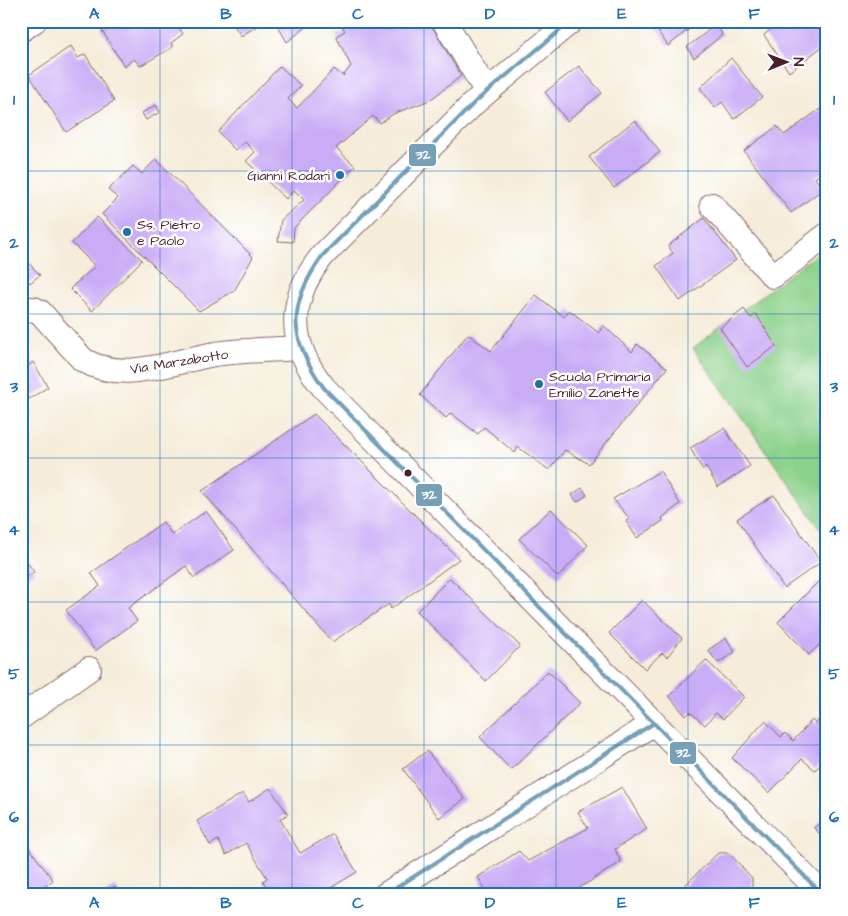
<svg xmlns="http://www.w3.org/2000/svg" width="848" height="916" font-family="'Architects Daughter',sans-serif">
<style>
.green{fill:#8cd18b;stroke:#6b785b}
.building{fill:#c9acf6}
.lines{fill:none;stroke-linecap:round;stroke-linejoin:round}
.street-casing{stroke:#866768;stroke-width:26}
.street{stroke:#fff;stroke-width:24}
.bus-1-casing{stroke:#fff;stroke-width:8}
.bus-1{stroke:#779fb8;stroke-width:4}
.grid{fill:none;stroke:#1f6fb2;stroke-width:1;stroke-opacity:0.55}
.poi-dot{fill:#1f6fb2;stroke:#fff;stroke-width:2}
.bus-dot{fill:#4a1f2b;stroke:#fff;stroke-width:2}
.labels{text-anchor:middle;stroke-width:5;stroke-linejoin:round;paint-order:stroke}
.poi-label{font-size:14px;fill:#4a1f2b;stroke:#fff;text-anchor:start}
.street-label{font-size:14px;fill:#4a1f2b;stroke:#fff}
.line-badge{stroke:#fff;stroke-width:2}
.badge-label{font-size:14px;text-anchor:middle;font-weight:bold;fill:#fff}
.neatline{fill:none;stroke:#1f6fb2;stroke-width:2}
.grid-label{font-size:16px;text-anchor:middle;font-weight:bold;fill:#1f6fb2}
</style>
<rect width="100%" height="100%" fill="#fff"/>
<filter id="ink" filterUnits="userSpaceOnUse"><feTurbulence type="fractalNoise" baseFrequency=".02" numOctaves="2"/><feDisplacementMap in="SourceGraphic" scale="10" xChannelSelector="R" yChannelSelector="G"/><feConvolveMatrix kernelMatrix="1 2 1 2 8 2 1 2 1" color-interpolation-filters="sRGB"/></filter>
<filter id="wash" filterUnits="userSpaceOnUse"><feTurbulence type="fractalNoise" baseFrequency=".0096" numOctaves="4" result="noise"/><feDisplacementMap in="SourceGraphic" scale="20" xChannelSelector="R" yChannelSelector="G"/><feGaussianBlur stdDeviation="1.12" result="paint"/><feColorMatrix in="noise" values="0 0 0 0 0 0 0 0 0 0 0 0 0 0 0 0 0 1.4 0 .05"/><feComposite in="paint" operator="in"/></filter>
<g filter="url(#wash)">
<rect width="100%" height="100%" fill="#f5edda"/>
<!-- green -->
<path class="green" d="M 827,246 L 827,538 L 693,348 Z"/>
<g id="blocks">
<!-- building -->
<path class="building" d="M 114,21 L 175,21 L 183,34 L 171,43 L 173,47 L 140,66 L 134,59 L 124,66 L 101,29 Z
M 231,21 L 265,21 L 241,36 Z
M 275,21 L 314,21 L 287,42 Z
M 348,21 L 429,21 L 461,76 L 430,100 L 393,114 L 380,123 L 373,116 L 336,148 L 355,166 L 294,228 L 293,242 L 278,241 L 281,220 L 304,200 L 294,190 L 286,199 L 246,161 L 255,152 L 245,142 L 235,150 L 218,132 L 280,66 L 301,86 L 288,99 L 297,108 L 334,69 L 343,76 L 351,66 L 336,36 L 345,31 L 342,26 Z
M 651,21 L 699,21 L 668,46 Z
M 782,21 L 827,21 L 827,43 L 789,72 L 764,35 Z
M 717,24 L 722,35 L 694,58 L 687,47 Z
M 71,46 L 78,58 L 85,54 L 114,101 L 66,132 L 29,75 Z
M 731,58 L 762,97 L 734,119 L 722,102 L 715,108 L 700,88 Z
M 579,66 L 602,93 L 567,121 L 545,92 Z
M 827,104 L 827,169 L 815,178 L 823,189 L 791,213 L 744,151 L 777,126 L 784,135 Z
M 156,105 L 160,112 L 146,120 L 142,113 Z
M 635,120 L 660,152 L 614,188 L 589,157 Z
M 156,159 L 253,257 L 234,291 L 199,311 L 102,214 L 118,198 L 108,190 L 133,166 L 142,174 Z
M 97,217 L 142,260 L 92,311 L 70,289 L 95,266 L 72,243 Z
M 704,218 L 736,260 L 680,301 L 656,266 L 673,253 L 668,246 Z
M 21,255 L 40,275 L 30,283 L 21,273 Z
M 536,295 L 564,317 L 569,310 L 599,333 L 603,325 L 632,352 L 637,344 L 667,368 L 589,464 L 565,450 L 549,470 L 518,447 L 515,453 L 484,427 L 478,434 L 451,413 L 446,418 L 420,395 L 468,334 L 491,351 Z
M 744,309 L 751,318 L 756,314 L 776,346 L 747,367 L 720,328 Z
M 21,354 L 28,366 L 33,362 L 48,387 L 21,404 Z
M 314,414 L 459,559 L 391,609 L 389,604 L 332,642 L 202,491 Z
M 724,428 L 750,466 L 718,487 L 706,467 L 703,470 L 690,448 Z
M 660,471 L 680,504 L 662,518 L 663,521 L 637,538 L 626,521 L 630,519 L 613,499 Z
M 582,488 L 587,495 L 577,502 L 572,495 Z
M 774,495 L 821,562 L 784,588 L 737,519 Z
M 551,509 L 588,545 L 558,577 L 519,539 Z
M 206,511 L 234,550 L 194,578 L 186,566 L 128,608 L 137,621 L 95,651 L 66,610 L 100,586 L 91,573 L 163,522 L 172,535 Z
M 21,553 L 34,572 L 21,581 Z
M 450,578 L 520,646 L 486,681 L 417,611 Z
M 819,581 L 827,589 L 827,637 L 809,655 L 778,622 Z
M 642,600 L 682,638 L 667,657 L 662,653 L 645,669 L 609,633 Z
M 726,638 L 735,652 L 718,663 L 708,650 Z
M 706,660 L 744,697 L 723,719 L 716,713 L 705,725 L 690,712 L 686,716 L 669,696 Z
M 548,671 L 580,703 L 511,770 L 480,737 Z
M 823,714 L 827,717 L 827,758 L 815,770 L 802,759 L 769,793 L 732,758 L 765,721 L 781,737 L 785,733 L 793,741 L 812,720 L 816,724 Z
M 427,751 L 465,799 L 439,818 L 403,769 Z
M 622,787 L 647,829 L 615,849 L 621,862 L 568,895 L 489,895 L 478,877 L 519,851 L 528,861 L 588,828 L 578,812 Z
M 270,788 L 288,814 L 280,819 L 300,853 L 333,834 L 357,872 L 319,895 L 302,895 L 301,892 L 297,895 L 271,895 L 263,881 L 267,878 L 246,843 L 226,855 L 218,840 L 210,845 L 197,821 L 243,793 L 249,802 Z
M 827,815 L 827,841 L 814,828 Z
M 27,845 L 53,880 L 34,895 L 21,895 L 21,849 Z
M 718,853 L 729,853 L 752,878 L 752,888 L 745,895 L 677,895 L 678,892 Z
M 115,886 L 120,895 L 102,895 Z"/>
</g>
</g>
<g filter="url(#ink)">
<use href="#blocks" fill-opacity="0" stroke="#866768" stroke-width="1"/>
<g class="lines">
<!-- street casing -->
<g class="street-casing">
<path id="street" d="M 444,21 L 487,92
M 571,21 L 475,102 L 323,255 C 287,299 287,343 324,388 L 823,895
M 21,30 L 34,21
M 712,205 L 773,276 L 827,235
M 21,310 L 34,309 L 40,312 L 83,360 C 124,384 173,361 215,354 C 243,350 272,350 300,348
M 21,717 L 89,669
M 385,895 L 654,723"/>
</g>
<!-- street -->
<use href="#street" class="street"/>
<!-- bus-1 casing -->
<g class="bus-1-casing">
<path id="bus-1" d="M 571,21 L 475,102 L 323,255 C 287,305 288,338 324,388 L 823,895
M 385,895 L 654,723"/>
</g>
<!-- bus-1 -->
<use href="#bus-1" class="bus-1"/>
</g>
</g>
<!-- grid -->
<path class="grid" d="M 160,21 L 160,895M 292,21 L 292,895M 424,21 L 424,895M 556,21 L 556,895M 688,21 L 688,895M 21,171 L 827,171M 21,314 L 827,314M 21,458 L 827,458M 21,602 L 827,602M 21,745 L 827,745"/>
<!-- markers -->
<g class="poi-dot">
<circle cx="340" cy="175" r="5"/>
<circle cx="127" cy="232" r="5"/>
<circle cx="539" cy="384" r="5"/>
</g>
<circle class="bus-dot" cx="408" cy="473" r="4.5"/>
<g class="labels">
<!-- poi labels -->
<g class="poi-label">
<text x="330" y="180" text-anchor="end">Gianni Rodari</text>
<text x="137" y="229">Ss. Pietro<tspan x="137" dy="16">e Paolo</tspan></text>
<text x="549" y="381">Scuola Primaria<tspan x="549" dy="16">Emilio Zanette</tspan></text>
</g>
<!-- street labels -->
<g class="street-label">
<text transform="translate(179 361) rotate(-9)" y="5">Via Marzabotto</text>
</g>
</g>
<g class="line-badge">
<rect x="408" y="143" width="29" height="24" rx="5" fill="#779fb8"/>
<rect x="415" y="483" width="28" height="24" rx="5" fill="#779fb8"/>
<rect x="669" y="741" width="28" height="24" rx="5" fill="#779fb8"/>
</g>
<g class="badge-label">
<text x="423" y="159">32</text>
<text x="429" y="499">32</text>
<text x="683" y="757">32</text>
</g>
<!-- margin -->
<rect width="848" height="916" fill="none" stroke="#fff" stroke-width="55"/>
<!-- north arrow -->
<g transform="translate(786 62) rotate(89)" stroke="#ffffff" stroke-width="4" paint-order="stroke">
<path d="M0-4L9 19L0 12L-9 19Z" fill="#4a1f2b"/>
<text y="-8" font-size="14" font-weight="bold" text-anchor="middle" fill="#4a1f2b">N</text>
</g>
<rect x="28" y="28" width="792" height="860" class="neatline"/>
<g class="grid-label">
<text x="94" y="19">A</text>
<text x="226" y="19">B</text>
<text x="358" y="19">C</text>
<text x="490" y="19">D</text>
<text x="622" y="19">E</text>
<text x="754" y="19">F</text>
<text x="14" y="105">1</text>
<text x="834" y="105">1</text>
<text x="14" y="248">2</text>
<text x="834" y="248">2</text>
<text x="14" y="392">3</text>
<text x="834" y="392">3</text>
<text x="14" y="535">4</text>
<text x="834" y="535">4</text>
<text x="14" y="679">5</text>
<text x="834" y="679">5</text>
<text x="14" y="822">6</text>
<text x="834" y="822">6</text>
<text x="94" y="908">A</text>
<text x="226" y="908">B</text>
<text x="358" y="908">C</text>
<text x="490" y="908">D</text>
<text x="622" y="908">E</text>
<text x="754" y="908">F</text>
</g>
</svg>
